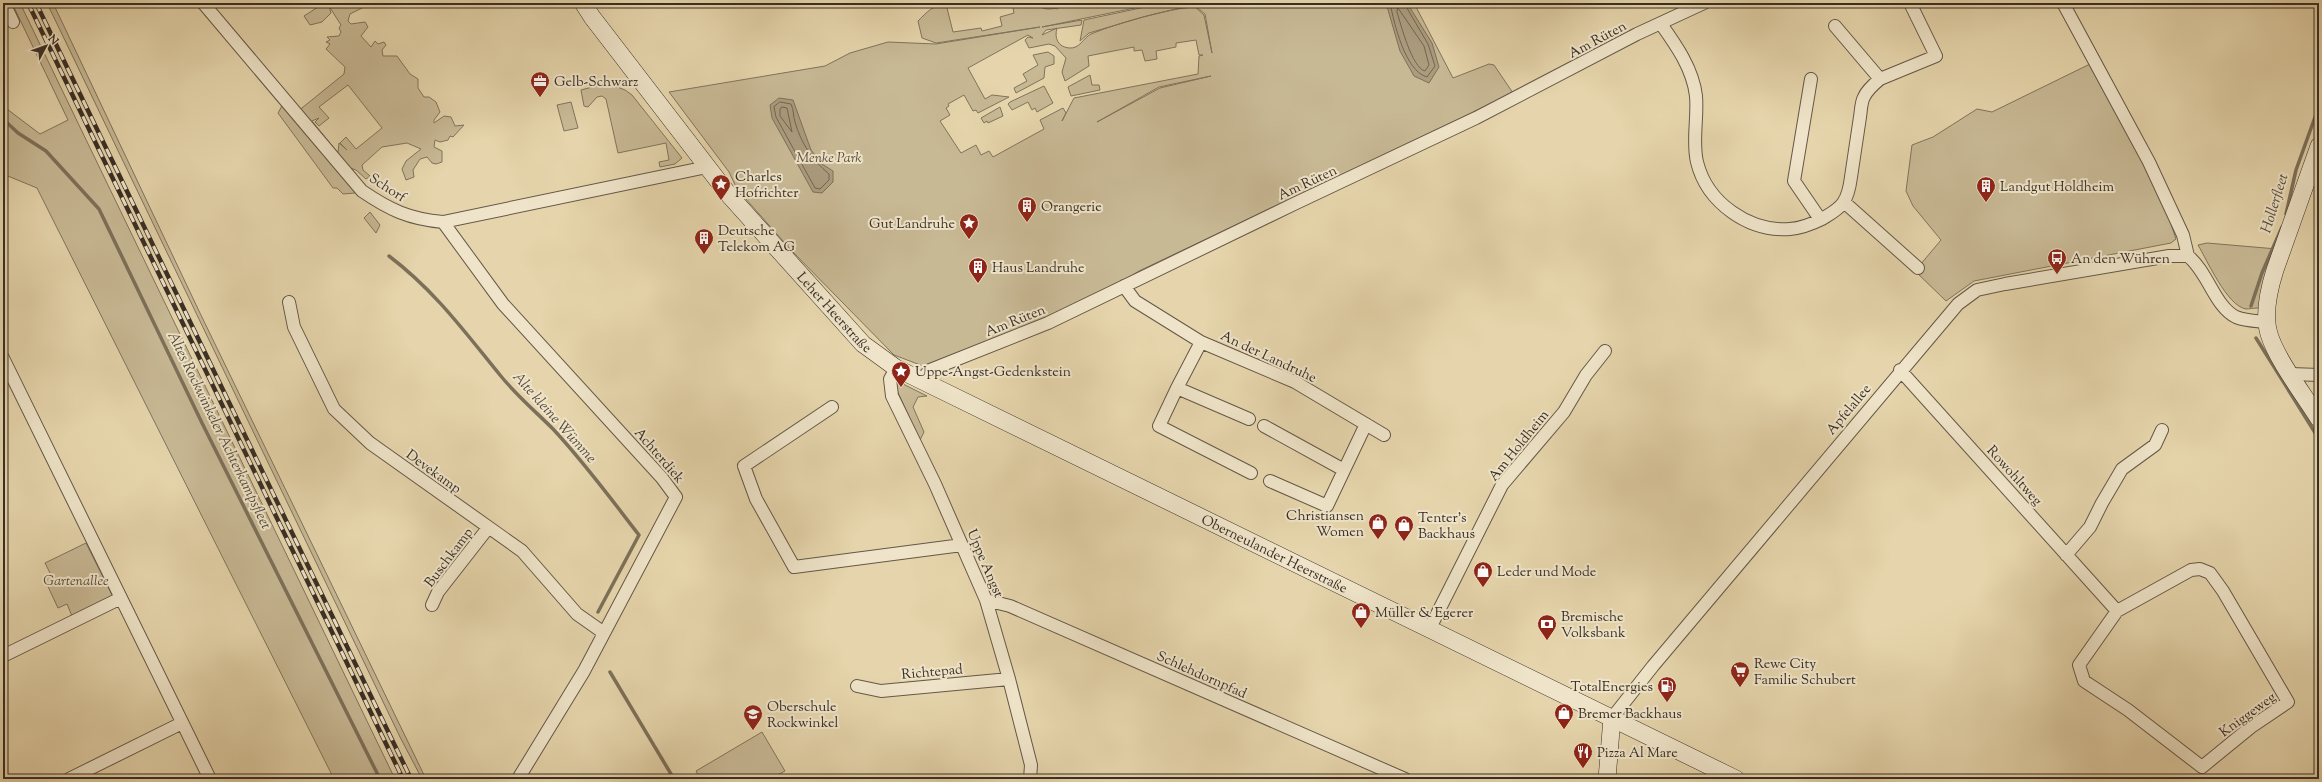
<svg xmlns="http://www.w3.org/2000/svg" width="2322" height="782" font-family="'Sorts Mill Goudy',serif">
<style>
.green{fill:#c8b995;stroke:#80745d;fill-rule:evenodd}
.water{fill:#ab9c7e;stroke:#7d705a}
.lines{fill:none;stroke-linecap:round;stroke-linejoin:round}
.shore{stroke:#726552;stroke-width:1}
.stream{stroke:#7d705a;stroke-width:3.5}
.street-casing{stroke:#645847;stroke-width:14}
.secondary-casing{stroke:#382e25;stroke-width:18}
.street{stroke:#efe4c9;stroke-width:12}
.secondary{stroke:#efe4c9;stroke-width:17}
.rail-casing{stroke:#382e25;stroke-width:4.5}
.rail{stroke:#efe4c9;stroke-width:3;stroke-dasharray:9;stroke-linecap:butt}
.labels{text-anchor:middle;stroke-width:4;stroke-linejoin:round;paint-order:stroke}
.street-label{font-size:14px;fill:#382e25;stroke:#efe4c9}
.poi-label{font-size:14px;fill:#382e25;stroke:#efe4c9;text-anchor:start}
.park-label{font-size:14px;font-style:italic;fill:#554a3b;stroke:#efe4c9}
.water-label{font-size:15px;font-style:italic;fill:#554a3b;stroke:#efe4c9}
</style>
<rect width="100%" height="100%" fill="#e6d5ac"/>
<filter id="stains"><feTurbulence type="fractalNoise" baseFrequency=".005" numOctaves="4"/><feColorMatrix values="0 0 0 0 .2 0 0 0 0 .09 0 0 0 0 .02 0 0 0 .5 -.17"/></filter>
<radialGradient id="worn" r=".72"><stop offset=".6" stop-color="#630" stop-opacity="0"/><stop offset="1" stop-color="#630" stop-opacity=".3"/></radialGradient>
<!-- green -->
<path class="green" d="M 12,3 L 20,3 L 395,779 L 334,779 L 37,188 L 3,174 L 3,106 L 40,134 L 68,120 Z
M 47,3 L 53,3 L 199,311 L 426,779 L 422,779 L 400,737 Z
M 327,3 L 378,3 L 372,3 L 350,14 L 348,21 L 351,24 L 365,22 L 368,27 L 361,36 L 371,47 L 375,41 L 378,44 L 384,42 L 386,45 L 382,50 L 383,56 L 397,56 L 410,74 L 418,79 L 418,88 L 424,97 L 429,97 L 436,102 L 440,112 L 434,120 L 434,123 L 444,116 L 451,117 L 455,126 L 464,125 L 453,137 L 450,136 L 448,140 L 440,142 L 435,140 L 434,147 L 442,151 L 442,162 L 436,164 L 432,163 L 427,157 L 420,159 L 413,170 L 414,177 L 406,180 L 402,169 L 406,161 L 421,149 L 407,143 L 382,147 L 362,165 L 363,170 L 370,176 L 366,179 L 356,170 L 345,166 L 297,112 L 344,74 L 345,67 L 326,49 L 330,44 L 326,42 L 330,40 L 327,37 L 339,36 L 341,32 L 339,28 L 341,25 ZM 348,85 L 382,128 L 356,149 L 346,137 L 340,143 L 347,150 L 339,143 L 338,153 L 312,121 L 319,118 L 315,122 L 319,126 L 329,118 L 319,107 Z
M 1012,3 L 1034,3 L 1057,9 L 1066,3 L 1159,3 L 1042,27 L 1082,20 L 1081,25 L 1046,30 L 1042,35 L 1057,28 C 1054,38 1058,47 1069,48 C 1080,49 1083,38 1091,34 C 1115,24 1170,8 1195,7 L 1204,15 L 1212,53 L 1205,14 L 1195,6 L 1184,7 L 1143,17 L 1089,33 L 1080,41 L 1084,20 L 1164,3 L 1414,3 L 1453,78 L 1489,64 L 1494,65 L 1513,93 L 1139,271 L 1114,286 L 1061,312 L 923,366 L 894,355 L 791,250 L 737,189 L 729,172 L 669,92 L 825,66 L 850,53 L 888,42 L 936,44 L 1040,27 L 936,43 L 922,38 L 918,21 C 927,12 933,5 946,4 L 953,32 L 981,28 L 982,31 L 1002,26 L 1000,17 L 1014,13 ZM 1028,35 L 1033,38 L 1028,37 L 1025,40 L 1029,48 L 1049,44 L 1055,46 L 1066,58 L 1062,72 L 1065,81 L 1089,66 L 1088,56 L 1134,47 L 1134,51 L 1142,50 L 1145,61 L 1157,59 L 1156,51 L 1176,47 L 1176,43 L 1196,40 L 1199,55 L 1203,55 L 1199,56 L 1198,74 L 1074,98 L 1062,121 L 1066,113 L 1063,108 L 1040,120 L 1044,129 L 993,157 L 989,151 L 981,155 L 976,145 L 961,153 L 940,121 L 950,115 L 946,108 L 949,106 L 948,104 L 964,95 L 973,111 L 976,110 L 978,113 L 1009,97 L 992,95 L 985,99 L 968,68 ZM 1211,76 L 1160,88 L 1097,122 L 1159,87 Z
M 325,5 L 329,6 L 331,13 L 322,22 L 310,25 L 304,16 L 318,7 Z
M 1048,52 L 1054,56 L 1054,64 L 1045,67 L 1044,78 L 1016,93 L 1014,88 L 1027,81 L 1023,74 L 1038,65 L 1033,55 Z
M 2090,64 L 2137,152 L 2143,155 L 2157,183 L 2176,239 L 2171,243 L 1974,281 L 1946,301 L 1915,271 L 1941,240 L 1913,206 L 1906,191 L 1912,145 L 1933,137 L 1977,109 L 1992,112 Z
M 1090,75 L 1092,85 L 1099,85 L 1100,90 L 1071,96 L 1068,87 Z
M 607,83 L 625,90 L 632,95 L 682,158 L 675,164 L 660,167 L 659,162 L 669,160 L 666,143 L 618,153 L 606,99 L 602,96 L 597,97 L 588,107 L 584,106 L 581,90 Z
M 1044,86 L 1053,103 L 1037,112 L 1035,108 L 1032,110 L 1028,102 L 1012,110 L 1008,104 L 1010,102 Z
M 571,102 L 578,128 L 564,131 L 557,105 Z
M 283,104 L 355,191 L 355,193 L 343,194 L 337,188 L 333,188 L 278,113 Z
M 1000,107 L 1003,116 L 988,123 L 987,121 L 984,123 L 981,118 Z
M 370,212 L 380,225 L 376,233 L 364,218 Z
M 2207,243 L 2277,249 L 2258,308 C 2254,308 2249,309 2246,309 C 2227,306 2207,260 2198,245 Z
M 897,383 L 901,383 L 927,396 L 918,397 L 913,407 L 924,432 L 920,440 L 895,386 Z
M 86,543 L 113,597 L 72,616 L 67,604 L 58,608 L 44,578 L 51,575 L 45,563 Z
M 762,732 L 785,771 L 770,779 L 700,779 L 696,771 Z"/>
<!-- water -->
<path class="water" d="M 1034,3 L 1066,3 C 1055,10 1045,12 1034,3 Z
M 1386,3 L 1407,3 L 1432,43 L 1439,67 L 1429,83 L 1414,76 L 1400,51 Z
M 779,98 L 793,100 L 811,150 L 822,164 L 833,171 L 833,182 L 822,193 L 813,192 L 772,118 L 770,105 Z"/>
<g class="lines">
<!-- shore -->
<path class="shore" d="M 1390,3 C 1394,23 1405,71 1427,77 L 1435,66 L 1428,44 L 1404,3
M 1398,8 L 1424,46 L 1429,65 L 1425,71 C 1412,68 1401,25 1397,12 Z
M 780,102 L 791,104 C 794,110 793,116 795,122 C 801,143 812,160 829,174 L 829,180 L 820,189 L 815,188 L 776,117 L 774,107 Z
M 782,107 L 787,108 L 792,132 L 780,116 L 780,110 Z"/>
<!-- stream -->
<path class="stream" d="M 3,119 L 18,133 L 46,151 L 99,209 L 202,423 L 380,779
M 2286,214 L 2296,170 L 2319,106
M 389,256 C 435,291 464,331 500,375 C 516,395 535,411 553,429 C 584,462 611,499 639,535 L 598,612
M 2251,306 L 2262,273 L 2282,227
M 2256,338 L 2319,439
M 610,672 L 674,779"/>
<!-- street casing -->
<g class="street-casing">
<path id="street" d="M 4,3 L 13,22
M 203,3 L 362,191 C 390,210 409,219 443,222 L 707,167
M 2063,3 L 2149,162 L 2183,235 L 2188,256 C 2208,272 2215,307 2236,317 C 2245,321 2257,321 2267,322
M 1661,24 C 1676,45 1693,69 1696,96 C 1698,118 1692,141 1697,162 C 1707,203 1749,232 1790,229 C 1802,228 1812,224 1822,219 C 1830,214 1838,210 1843,203 C 1848,196 1850,185 1851,177 C 1854,157 1857,137 1860,117 C 1861,111 1861,102 1864,97 C 1867,90 1874,84 1880,79 L 1936,56 L 1910,3
M 1835,26 L 1880,79
M 1811,79 L 1794,181 L 1820,219
M 1844,202 L 1918,268
M 443,222 L 503,304 L 662,478 L 676,497 L 584,671 L 518,779
M 1124,286 L 1135,301 L 1201,342 L 1295,382 L 1384,435
M 289,302 L 294,327 L 334,409 L 370,443 L 522,551 L 577,614 L 604,633
M 1201,342 L 1177,388 L 1249,419
M 3,358 L 210,779
M 896,368 L 890,379 L 892,396 L 935,484 L 986,600 L 1009,679 L 1031,765 L 1030,779
M 1900,370 L 2117,611 L 2191,570 L 2200,569 L 2210,573 L 2223,591 L 2288,702 L 2251,727 L 2202,767 L 2128,710 L 2084,681 L 2079,665 L 2117,611
M 2291,374 L 2319,375
M 920,381 L 930,370 L 1048,323 L 1294,204 L 1476,118 L 1637,34 L 1704,3
M 1177,388 L 1159,426 L 1251,473
M 832,407 L 744,466 L 756,499 L 794,567 L 962,545
M 1264,426 L 1344,470
M 1270,481 L 1327,506 L 1366,424
M 2066,555 L 2090,527 L 2102,503 L 2122,469 L 2155,445 L 2162,430
M 986,600 L 1010,606 L 1405,779
M 432,605 L 438,592 L 488,528
M 1430,628 L 1502,485 L 1564,412 L 1586,375 L 1605,351
M 3,656 L 121,598
M 857,686 L 881,691 L 1009,679
M 1612,718 L 1653,666 L 1958,304 L 1977,290 L 2005,284 L 2169,256 L 2188,256
M 69,779 L 182,723"/>
</g>
<!-- secondary casing -->
<g class="secondary-casing">
<g id="secondary">
<path id="s1" d="M 583,3 L 592,17 L 729,195 L 863,344 L 896,368 L 1736,779"/>
<path d="M 2319,146 L 2275,270 C 2269,289 2263,314 2269,334 C 2277,360 2304,395 2319,419"/>
<path d="M 1607,779 L 1612,718"/>
</g>
</g>
<!-- street -->
<use href="#street" class="street"/>
<!-- secondary -->
<use href="#secondary" class="secondary"/>
<!-- rail casing -->
<g class="rail-casing">
<path id="rail" d="M 28,3 L 403,779
M 36,3 L 411,779"/>
</g>
<!-- rail -->
<use href="#rail" class="rail"/>
</g>
<!-- icons -->
<defs>
<g id="office-pin" transform="scale(1)"><path d="M0 17L-7.5 6A9.5 9.5 0 1 1 7.5 6Z" fill="#8f2418" stroke="#efe4c9"/><path d="M-6-3h4V-5.5h4V-3h4V5H-6ZM-1-4.5V-3h2v-1.5ZM-6 0V1H6V0Z" fill="#fff"/></g>
<g id="sight-pin" transform="scale(1)"><path d="M0 17L-7.5 6A9.5 9.5 0 1 1 7.5 6Z" fill="#8f2418" stroke="#efe4c9"/><path d="M0-6L1.8-2.2L6-1.7L2.9 1.2L3.7 5.4L0 3.3L-3.7 5.4L-2.9 1.2L-6-1.7L-1.8-2.2Z" fill="#fff"/></g>
<g id="building-pin" transform="scale(1)"><path d="M0 17L-7.5 6A9.5 9.5 0 1 1 7.5 6Z" fill="#8f2418" stroke="#efe4c9"/><path d="M-4-6H4V6H1V3H-1V6H-4ZM-2.5-4.3h1.7v1.8h-1.7ZM.8-4.3h1.7v1.8H.8ZM-2.5-1h1.7V.8h-1.7ZM.8-1h1.7V.8H.8Z" fill="#fff"/></g>
<g id="bus-pin" transform="scale(1)"><path d="M0 17L-7.5 6A9.5 9.5 0 1 1 7.5 6Z" fill="#8f2418" stroke="#efe4c9"/><path d="M-5-6H5V4H4V6H2V4H-2V6H-4V4H-5ZM-3.5-4V0h7V-4ZM-3.5 1.2v1.5H-2V1.2ZM2 1.2v1.5H3.5V1.2Z" fill="#fff"/></g>
<g id="shop-pin" transform="scale(1)"><path d="M0 17L-7.5 6A9.5 9.5 0 1 1 7.5 6Z" fill="#8f2418" stroke="#efe4c9"/><path d="M-5-2.5h2.3a2.7 3.5 0 0 1 5.4 0H5L5.5 6h-11ZM-1.5-2.5h3a1.5 2.3 0 0 0-3 0Z" fill="#fff"/></g>
<g id="bank-pin" transform="scale(1)"><path d="M0 17L-7.5 6A9.5 9.5 0 1 1 7.5 6Z" fill="#8f2418" stroke="#efe4c9"/><path d="M-6-4H6V4H-6ZM0-2.3a2.3 2.3 0 1 0 0 4.6a2.3 2.3 0 1 0 0-4.6Z" fill="#fff"/></g>
<g id="supermarket-pin" transform="scale(1)"><path d="M0 17L-7.5 6A9.5 9.5 0 1 1 7.5 6Z" fill="#8f2418" stroke="#efe4c9"/><path d="M-6-5.5h2.5l.6 2H6L4.5 2H-2.5L-4.4-4H-6ZM-1.5 3.2a1.3 1.3 0 1 0 .1 0ZM3 3.2a1.3 1.3 0 1 0 .1 0Z" fill="#fff"/></g>
<g id="fuel-pin" transform="scale(1)"><path d="M0 17L-7.5 6A9.5 9.5 0 1 1 7.5 6Z" fill="#8f2418" stroke="#efe4c9"/><path d="M-5.5-6h7V0h2V4h1.3V-2.5L3-4.5l.8-.8L6-3V5H2.5V1h-1V6h-7ZM-4.2-4.7v3.2H.2V-4.7Z" fill="#fff"/></g>
<g id="school-pin" transform="scale(1)"><path d="M0 17L-7.5 6A9.5 9.5 0 1 1 7.5 6Z" fill="#8f2418" stroke="#efe4c9"/><path d="M0-5L7-2L0 1L-7-2ZM-4 1L0 2.5L4 1V4Q0 6-4 4Z" fill="#fff"/></g>
<g id="restaurant-pin" transform="scale(1)"><path d="M0 17L-7.5 6A9.5 9.5 0 1 1 7.5 6Z" fill="#8f2418" stroke="#efe4c9"/><path d="M-5-6h1v4h1v-4h1v4h1v-4h1v5L-1.5 .5V6h-2V.5L-5-1ZM5-6V6H3V1.5H1.5Q1.5-4 5-6Z" fill="#fff"/></g>
</defs>
<g fill-rule="evenodd">
<use href="#office-pin" x="540" y="81"/>
<use href="#sight-pin" x="721" y="184"/>
<use href="#building-pin" x="1986" y="186"/>
<use href="#building-pin" x="1027" y="206"/>
<use href="#sight-pin" x="969" y="223"/>
<use href="#building-pin" x="704" y="238"/>
<use href="#bus-pin" x="2057" y="258"/>
<use href="#building-pin" x="978" y="267"/>
<use href="#sight-pin" x="901" y="371"/>
<use href="#shop-pin" x="1378" y="523"/>
<use href="#shop-pin" x="1404" y="525"/>
<use href="#shop-pin" x="1483" y="571"/>
<use href="#shop-pin" x="1361" y="612"/>
<use href="#bank-pin" x="1547" y="624"/>
<use href="#supermarket-pin" x="1740" y="671"/>
<use href="#fuel-pin" x="1667" y="686"/>
<use href="#shop-pin" x="1564" y="713"/>
<use href="#school-pin" x="753" y="714"/>
<use href="#restaurant-pin" x="1583" y="752"/>
</g>
<g class="labels">
<!-- street labels -->
<g class="street-label">
<text transform="translate(1597 39) rotate(-28)" y="5">Am Rüten</text>
<text transform="translate(1307 182) rotate(-25)" y="5">Am Rüten</text>
<text transform="translate(388 187) rotate(33)" y="5">Schorf</text>
<text dy="5" stroke="none"><textPath href="#s1" startOffset="399">Leher Heerstraße</textPath></text>
<text transform="translate(1015 320) rotate(-22)" y="5">Am Rüten</text>
<text transform="translate(1269 356) rotate(25)" y="5">An der Landruhe</text>
<text transform="translate(1848 409) rotate(-50)" y="5">Apfelallee</text>
<text transform="translate(1518 445) rotate(-51)" y="5">Am Holdheim</text>
<text transform="translate(660 455) rotate(49)" y="5">Achterdiek</text>
<text transform="translate(434 471) rotate(36)" y="5">Devekamp</text>
<text transform="translate(2015 475) rotate(48)" y="5">Rowohltweg</text>
<text dy="5" stroke="none"><textPath href="#s1" startOffset="904">Oberneulander Heerstraße</textPath></text>
<text transform="translate(448 557) rotate(-53)" y="5">Buschkamp</text>
<text transform="translate(986 563) rotate(67)" y="5">Uppe Angst</text>
<text transform="translate(932 671) rotate(-5)" y="5">Richtepad</text>
<text transform="translate(1202 674) rotate(24)" y="5">Schlehdornpfad</text>
<text transform="translate(2247 714) rotate(-36)" y="5">Kniggeweg</text>
</g>
<!-- poi labels -->
<g class="poi-label">
<text x="554" y="86">Gelb-Schwarz</text>
<text x="735" y="181">Charles<tspan x="735" dy="16">Hofrichter</tspan></text>
<text x="2000" y="191">Landgut Holdheim</text>
<text x="1041" y="211">Orangerie</text>
<text x="955" y="228" text-anchor="end">Gut Landruhe</text>
<text x="718" y="235">Deutsche<tspan x="718" dy="16">Telekom AG</tspan></text>
<text x="2071" y="263">An den Wühren</text>
<text x="992" y="272">Haus Landruhe</text>
<text x="915" y="376">Uppe-Angst-Gedenkstein</text>
<text x="1364" y="520" text-anchor="end">Christiansen<tspan x="1364" dy="16">Women</tspan></text>
<text x="1418" y="522">Tenter's<tspan x="1418" dy="16">Backhaus</tspan></text>
<text x="1497" y="576">Leder und Mode</text>
<text x="1375" y="617">Müller &amp; Egerer</text>
<text x="1561" y="621">Bremische<tspan x="1561" dy="16">Volksbank</tspan></text>
<text x="1754" y="668">Rewe City<tspan x="1754" dy="16">Familie Schubert</tspan></text>
<text x="1653" y="691" text-anchor="end">TotalEnergies</text>
<text x="767" y="711">Oberschule<tspan x="767" dy="16">Rockwinkel</tspan></text>
<text x="1578" y="718">Bremer Backhaus</text>
<text x="1597" y="757">Pizza Al Mare</text>
</g>
<!-- park labels -->
<g class="park-label">
<text x="829" y="162">Menke Park</text>
<text x="76" y="585">Gartenallee</text>
</g>
<!-- water labels -->
<g class="water-label">
<text transform="translate(2274 203) rotate(-73)" y="5">Hollerfleet</text>
<text transform="translate(555 417) rotate(48)" y="5">Alte kleine Wümme</text>
<text transform="translate(220 430) rotate(64)" y="5">Altes Rockwinkeler Achterkampsfleet</text>
</g>
</g>
<!-- margin -->
<rect width="2322" height="782" fill="none" stroke="#e6d5ac" stroke-width="16"/>
<rect x="4" y="4" width="2314" height="774" fill="none" stroke="#382e25" stroke-width="2"/>
<rect x="8" y="8" width="2306" height="766" fill="none" stroke="#382e25"/>
<!-- north arrow -->
<g transform="translate(46 46) rotate(49)" stroke="#efe4c9" stroke-width="3" paint-order="stroke">
<path d="M0-3L7 15L0 10L-7 15Z" fill="#382e25"/>
<text y="-6" font-size="11" font-weight="bold" text-anchor="middle" fill="#382e25">N</text>
</g>
<rect width="100%" height="100%" filter="url(#stains)"/>
<rect width="100%" height="100%" fill="url(#worn)"/>
</svg>
